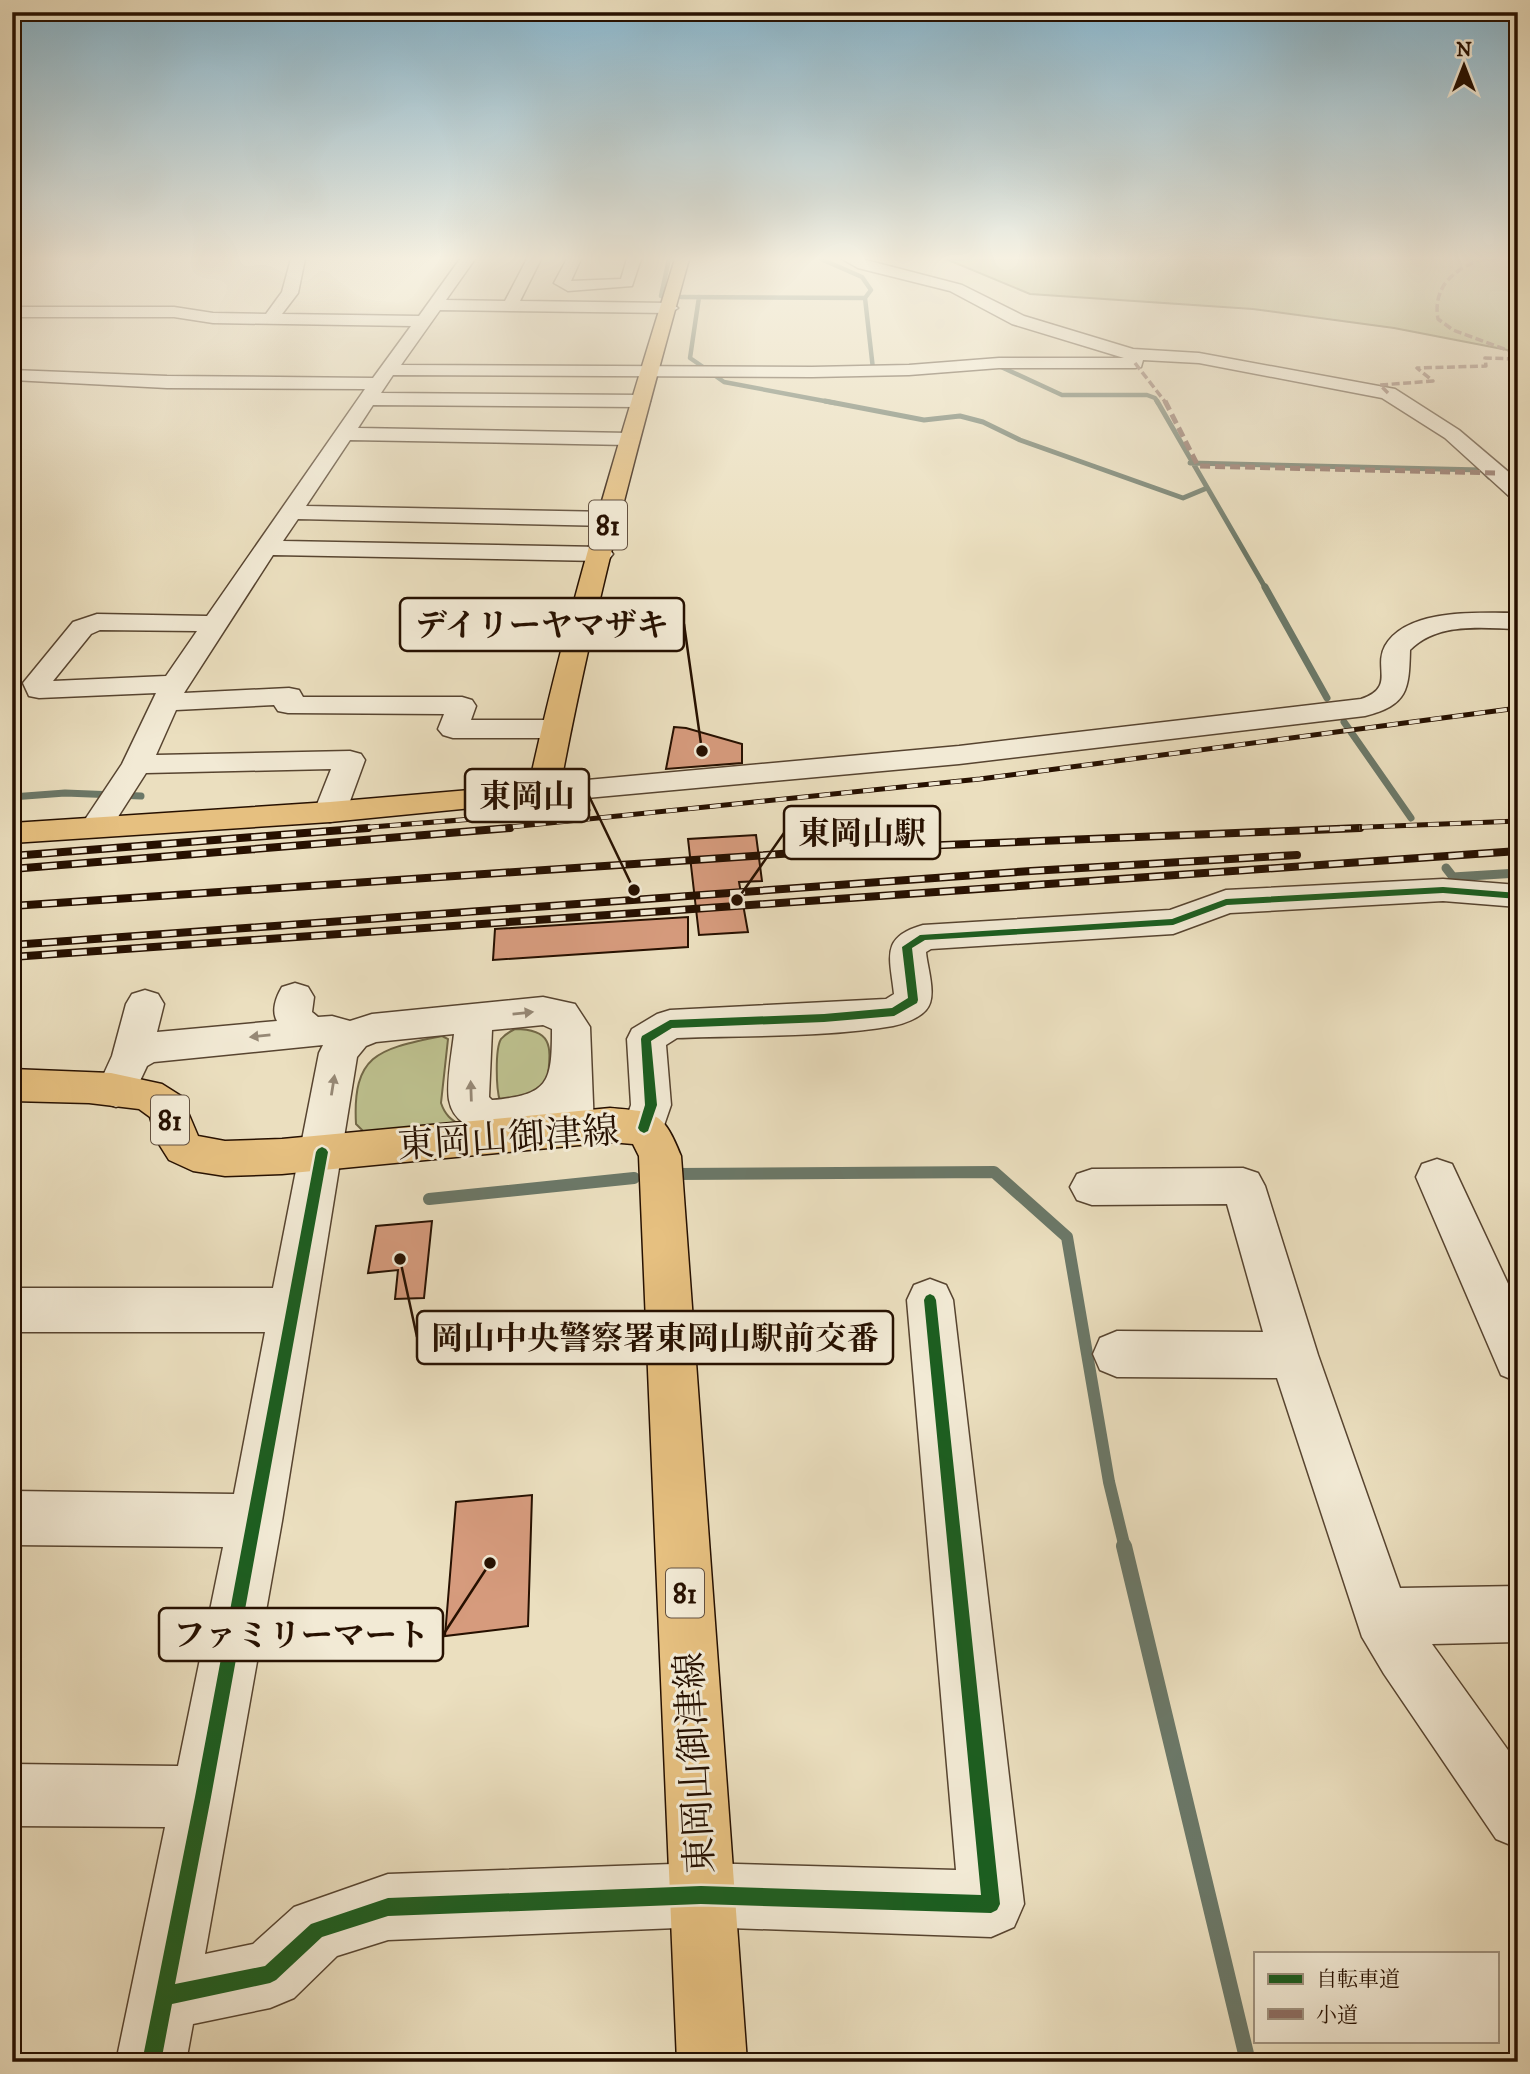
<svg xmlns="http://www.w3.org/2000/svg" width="1530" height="2074" font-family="'IM FELL DW Pica','Noto Serif JP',serif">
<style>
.green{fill:#bdc08e;stroke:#726847;stroke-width:2}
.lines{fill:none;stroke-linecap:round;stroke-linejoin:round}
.stream-far5{stroke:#6b7868;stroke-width:4.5}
.stream-far4{stroke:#6b7868;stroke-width:5}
.stream-far3{stroke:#6b7868;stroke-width:7}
.stream-far2{stroke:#6b7868;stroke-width:9}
.stream-far1{stroke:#6b7868;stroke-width:12}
.stream{stroke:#6b7868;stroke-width:16}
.building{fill:#d69b7d;stroke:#261000;stroke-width:2}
.minor-casing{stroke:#574430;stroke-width:3}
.major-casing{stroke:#261000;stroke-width:3}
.minor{fill:#f2ead5;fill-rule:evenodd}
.major{fill:#e6c080;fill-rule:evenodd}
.rail-far1-casing{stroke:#261000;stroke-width:5}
.rail-casing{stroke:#261000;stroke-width:8}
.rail-far1{stroke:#f2ead5;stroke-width:3.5;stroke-dasharray:11;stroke-linecap:butt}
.rail{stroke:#f2ead5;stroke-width:5;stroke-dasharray:15;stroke-linecap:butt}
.quiet-far1{stroke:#8d6e63;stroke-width:3.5;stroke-dasharray:8 3.5;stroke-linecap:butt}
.quiet{stroke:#8d6e63;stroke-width:5;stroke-dasharray:10 5;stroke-linecap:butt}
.cycleway-casing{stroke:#f2ead5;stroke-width:5}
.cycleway{fill:#1b5e20;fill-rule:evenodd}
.oneway{fill:#968875}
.labels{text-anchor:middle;stroke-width:6;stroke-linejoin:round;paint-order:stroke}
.shield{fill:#f2ead5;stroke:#635140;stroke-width:2}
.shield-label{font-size:28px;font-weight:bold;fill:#261000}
.near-street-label{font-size:37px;fill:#261000;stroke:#f2ead5}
.leader{fill:none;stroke:#261000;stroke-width:2.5}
.callout-dot{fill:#261000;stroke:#f2ead5;stroke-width:2.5}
.callout{fill:#f2ead5;stroke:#261000;stroke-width:2.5}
.callout-label{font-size:32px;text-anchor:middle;font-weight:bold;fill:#261000}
</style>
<rect width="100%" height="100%" fill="#ebdfbf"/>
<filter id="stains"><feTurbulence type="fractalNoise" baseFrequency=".00286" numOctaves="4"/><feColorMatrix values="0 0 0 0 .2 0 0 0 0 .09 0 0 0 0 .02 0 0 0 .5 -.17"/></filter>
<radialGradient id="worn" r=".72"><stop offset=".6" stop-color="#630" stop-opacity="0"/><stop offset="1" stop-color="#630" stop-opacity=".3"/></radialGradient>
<!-- green -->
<path class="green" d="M 946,259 L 1518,259 L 1518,352 L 1394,328 L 1253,309 L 1030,294 Z
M 515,1029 C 561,1029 548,1056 547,1091 L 500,1101 C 496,1089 495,1049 501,1039 C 505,1034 509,1032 515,1029 Z
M 442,1036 L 448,1039 L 441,1103 C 445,1115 451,1120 462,1126 L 531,1122 L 556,1109 L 557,1114 L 552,1121 L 540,1126 L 376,1138 L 366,1134 L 356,1124 C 352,1052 381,1049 442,1036 Z"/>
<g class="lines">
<!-- stream-far5 -->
<path class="stream-far5" d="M 821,259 L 862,277 L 871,290 L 865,298 L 873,369 L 879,373
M 661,296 L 669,259
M 681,297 L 865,298
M 699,297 L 690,358 L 706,369
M 999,366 L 1062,395 L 1147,395 L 1155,398 L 1158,403
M 710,372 L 724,382 L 835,403"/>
<!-- stream-far4 -->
<path class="stream-far4" d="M 825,401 L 924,420 L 960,416 L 983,422 L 1020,440 L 1183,498 L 1207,488
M 1157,401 L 1266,589
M 1190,463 L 1482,470 L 1489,477
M 1503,489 L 1518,503"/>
<!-- stream-far3 -->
<path class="stream-far3" d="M 1265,587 L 1327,698
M 1344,722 L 1411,818
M 12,797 L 65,793 L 141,796"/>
<!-- stream-far2 -->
<path class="stream-far2" d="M 1446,868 L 1453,877 L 1518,873"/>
<!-- stream-far1 -->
<path class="stream-far1" d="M 675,1174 L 994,1172 L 1067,1237 L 1109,1482 L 1125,1548
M 429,1199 L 634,1178"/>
<!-- stream -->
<path class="stream" d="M 1124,1546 L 1248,2062"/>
</g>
<!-- building -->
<path class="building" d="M 674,727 L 686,728 L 742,744 L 742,763 L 666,769 Z
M 756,835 L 762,881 L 739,882 L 748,932 L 699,935 L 688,839 Z
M 688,917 L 688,947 L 493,960 L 495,929 Z
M 432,1221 L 424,1298 L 395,1299 L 398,1270 L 368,1273 L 376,1226 Z
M 532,1495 L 528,1626 L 445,1636 L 456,1502 Z"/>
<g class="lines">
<!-- minor casing -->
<g class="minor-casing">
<path id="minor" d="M 291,259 L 305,259 L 298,293 L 282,314 L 419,316 L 460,259 L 475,259 L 446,300 L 505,301 L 527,259 L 541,259 L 520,301 L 670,303 L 678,308 L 670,313 L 440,310 L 401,365 L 812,367 L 909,365 L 999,358 L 1124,358 L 1012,324 L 950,291 L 858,268 L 842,259 L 862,259 L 962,285 L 1024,316 L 1133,349 L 1199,353 L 1395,389 L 1459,430 L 1518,480 L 1518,498 L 1510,497 L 1445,438 L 1382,398 L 1199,363 L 1143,360 L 1141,367 L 1135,368 L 999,368 L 909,375 L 812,377 L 393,375 L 381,393 L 640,395 L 650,401 L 640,407 L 373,405 L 358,428 L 629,433 L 636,435 L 639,439 L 636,443 L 629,445 L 350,440 L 306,506 L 610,512 L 618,514 L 621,519 L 618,524 L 610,526 L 298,519 L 283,541 L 601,547 L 609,549 L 613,554 L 609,559 L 601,561 L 273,555 L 184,693 L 289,688 L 299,690 L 303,697 L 462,697 L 472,700 L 476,706 L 471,720 L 556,720 L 566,723 L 571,729 L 566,735 L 556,738 L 453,738 L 443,735 L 438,729 L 444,714 L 288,713 L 278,711 L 274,705 L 176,710 L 156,755 L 350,751 L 361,754 L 365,760 L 346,812 L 341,819 L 330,822 L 319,819 L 314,812 L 331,769 L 146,773 L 107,834 L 96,837 L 85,834 L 80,827 L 122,764 L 156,693 L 39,698 L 29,696 L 23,683 L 73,622 L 97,614 L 207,616 L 365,389 L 167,388 L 12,380 L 12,370 L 167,376 L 373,378 L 411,326 L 213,323 L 174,317 L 12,317 L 12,307 L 174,307 L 213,313 L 266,314 L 282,292 ZM 100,630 L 197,631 L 166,676 L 53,681 L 91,634 Z
M 567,259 L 581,259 L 571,281 L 621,279 L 627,259 L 641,259 L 632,286 L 568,291 L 554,283 Z
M 1518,613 L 1518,629 C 1481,628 1438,622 1410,650 C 1409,690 1408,705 1365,716 L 959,764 L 543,802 L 532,800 L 527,793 L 532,786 L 543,784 L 959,746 L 1361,699 C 1396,687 1373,668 1385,646 C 1407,607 1481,613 1518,613 Z
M 1443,879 L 1518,885 L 1518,907 L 1443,901 L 1230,913 L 1173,934 L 931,949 L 926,952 C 927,967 938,997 926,1010 C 919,1018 904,1024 893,1026 C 823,1038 748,1035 677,1038 L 666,1045 L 671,1105 L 659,1140 L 644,1145 L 629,1140 L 623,1128 L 631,1105 L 627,1039 L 632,1029 L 657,1014 L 670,1010 L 886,999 L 894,994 C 890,957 880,937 923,925 L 1170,910 L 1226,890 Z
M 295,983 L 308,987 L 314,997 L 312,1012 L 318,1017 L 332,1016 L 350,1021 L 372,1014 L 543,997 L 575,1004 L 590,1027 L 594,1128 L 588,1140 L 573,1145 L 558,1140 L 552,1128 L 552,1120 C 524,1136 457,1143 449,1100 C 446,1083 452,1052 454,1034 L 376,1042 L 366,1046 L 357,1057 L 282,1521 L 205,1954 L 253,1944 L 294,1907 L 388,1874 L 701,1863 L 956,1870 L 907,1300 L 914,1285 L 930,1279 L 946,1285 L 953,1300 L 1024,1904 L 1014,1927 L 991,1937 L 701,1927 L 388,1940 L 337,1956 L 294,1998 L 270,2008 L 193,2024 L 186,2062 L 116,2062 L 165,1827 L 12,1826 L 12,1764 L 178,1766 L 223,1547 L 12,1545 L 12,1491 L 234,1494 L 265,1332 L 12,1332 L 12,1288 L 273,1288 L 319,1053 L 323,1045 L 154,1062 L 147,1066 L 130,1102 L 116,1107 L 102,1102 L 96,1091 L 112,1056 L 126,1004 L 132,994 L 145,990 L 158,994 L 164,1004 L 157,1032 L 277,1021 C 271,1011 276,997 282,987 ZM 543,1025 L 552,1029 C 552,1083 549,1095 492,1100 L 489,1097 L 492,1030 Z
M 1437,1159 L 1452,1164 L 1518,1305 L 1518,1382 L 1501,1375 L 1416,1177 L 1422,1164 Z
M 1243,1168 L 1258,1173 L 1265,1186 L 1318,1355 L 1400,1588 L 1518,1586 L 1518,1642 L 1432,1644 L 1518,1764 L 1518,1848 L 1496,1839 L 1384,1674 L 1362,1637 L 1277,1378 L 1117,1377 L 1100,1370 L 1093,1354 L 1100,1338 L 1117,1331 L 1263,1332 L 1227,1204 L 1092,1205 L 1077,1200 L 1070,1187 L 1077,1174 L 1092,1169 Z"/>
</g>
<!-- major casing -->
<g class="major-casing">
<path id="major" d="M 675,259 L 689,259 C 640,436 592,613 559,793 L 554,800 L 330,822 L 12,843 L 12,823 L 330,802 L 529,785 C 568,607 621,433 675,259 Z
M 12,1069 L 111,1073 L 162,1084 L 181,1096 L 198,1136 L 225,1141 L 282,1139 L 610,1108 C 656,1112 663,1111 681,1156 L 747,2062 L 677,2062 L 639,1156 L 633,1144 L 610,1142 L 282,1174 L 225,1176 L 193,1171 L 169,1160 L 157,1141 L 150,1117 L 139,1109 L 89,1103 L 12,1101 Z"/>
</g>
<!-- minor -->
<use href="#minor" class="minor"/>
<!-- major -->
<use href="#major" class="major"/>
<!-- rail-far1 casing -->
<g class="rail-far1-casing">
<path id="rail-far1" d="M 346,829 L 588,810
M 491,829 L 980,779 L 1518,708
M 1318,829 L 1518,821"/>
</g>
<!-- rail casing -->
<g class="rail-casing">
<path id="rail" d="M 12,856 L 368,828
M 12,869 L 510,828
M 12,906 L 870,848 L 1360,828
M 12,945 L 1031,871 L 1297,855
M 12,957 L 1518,851"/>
</g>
<!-- rail-far1 -->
<use href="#rail-far1" class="rail-far1"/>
<!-- rail -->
<use href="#rail" class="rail"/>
<!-- quiet-far1 -->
<path class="quiet-far1" d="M 1484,259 C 1456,267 1432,286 1438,319 L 1453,330 L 1518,354
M 1135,363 L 1166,403
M 1388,393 L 1380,385 L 1433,381 L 1417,368 L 1486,366 L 1485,358 L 1518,359"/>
<!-- quiet -->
<path class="quiet" d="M 1165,401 L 1198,466 L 1497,473"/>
<!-- cycleway casing -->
<g class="cycleway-casing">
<path id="cycleway" d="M 1443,887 L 1518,893 L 1518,899 L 1443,893 L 1227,905 L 1173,925 L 925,940 L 912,948 L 918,1000 L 917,1003 L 894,1016 L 824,1022 L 672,1028 L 651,1041 L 657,1105 L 648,1131 L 644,1133 L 640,1131 L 638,1128 L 645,1105 L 641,1039 L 642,1036 L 670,1020 L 824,1014 L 892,1008 L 908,998 L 902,947 L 920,935 L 1172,919 L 1226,899 Z
M 322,1147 L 326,1149 L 328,1152 L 211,1797 L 175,1984 L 265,1966 L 311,1924 L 388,1898 L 701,1886 L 981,1895 L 924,1300 L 926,1296 L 930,1294 L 934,1296 L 936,1300 L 1000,1904 L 997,1910 L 991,1913 L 701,1904 L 388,1916 L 322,1937 L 276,1980 L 270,1983 L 172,2004 L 161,2062 L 142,2062 L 195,1797 L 316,1152 L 318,1149 Z"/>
</g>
<!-- cycleway -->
<use href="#cycleway" class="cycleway"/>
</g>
<!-- one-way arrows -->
<defs><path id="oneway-solid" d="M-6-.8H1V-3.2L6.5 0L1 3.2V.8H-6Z" transform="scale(1.75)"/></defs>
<g class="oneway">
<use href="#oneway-solid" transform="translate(523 1013) rotate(-6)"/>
<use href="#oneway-solid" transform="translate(260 1036) rotate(174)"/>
<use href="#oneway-solid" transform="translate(333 1085) rotate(-81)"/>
<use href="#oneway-solid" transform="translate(471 1091) rotate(-92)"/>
</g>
<!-- sky -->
<linearGradient id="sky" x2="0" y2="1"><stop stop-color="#88b8d1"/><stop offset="0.47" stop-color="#f6f1e2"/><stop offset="1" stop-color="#f6f1e2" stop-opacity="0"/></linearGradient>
<rect width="1530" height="550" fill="url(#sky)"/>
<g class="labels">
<!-- shield labels -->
<g class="shield">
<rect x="589" y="500.5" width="38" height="49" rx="5"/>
<rect x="151" y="1095.5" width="38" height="49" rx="5"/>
<rect x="666" y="1568.5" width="38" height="49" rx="5"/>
</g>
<g class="shield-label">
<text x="608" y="535">81</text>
<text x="170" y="1130">81</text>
<text x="685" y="1603">81</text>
</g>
<!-- near-street labels -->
<g class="near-street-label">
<text transform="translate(508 1137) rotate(-4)" y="13">東岡山御津線</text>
<text transform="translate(694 1763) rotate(-93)" y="13">東岡山御津線</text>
</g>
</g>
<!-- callouts -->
<path class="leader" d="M702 751L684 624M634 890L589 796M737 900L784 833M400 1259L417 1337M490 1563L443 1635"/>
<g class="callout-dot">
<circle cx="702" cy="751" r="7"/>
<circle cx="634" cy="890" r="7"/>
<circle cx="737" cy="900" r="7"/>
<circle cx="400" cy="1259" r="7"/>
<circle cx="490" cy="1563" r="7"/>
</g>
<g class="callout">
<rect x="400" y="598" width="284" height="53" rx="7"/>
<rect x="465" y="769" width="124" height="53" rx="7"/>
<rect x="784" y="806" width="156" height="53" rx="7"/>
<rect x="417" y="1311" width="476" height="53" rx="7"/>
<rect x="159" y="1608" width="284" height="53" rx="7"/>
</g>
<g class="callout-label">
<text x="542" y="636">デイリーヤマザキ</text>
<text x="527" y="807">東岡山</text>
<text x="862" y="844">東岡山駅</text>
<text x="655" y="1349">岡山中央警察署東岡山駅前交番</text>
<text x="301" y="1646">ファミリーマート</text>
</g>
<!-- margin -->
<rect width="1530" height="2074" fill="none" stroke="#ebdfbf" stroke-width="42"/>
<rect x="14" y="14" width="1502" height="2046" fill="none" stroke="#261000" stroke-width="3.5"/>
<rect x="21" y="21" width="1488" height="2032" fill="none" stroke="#261000" stroke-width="2"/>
<!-- legend -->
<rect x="1254" y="1952" width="245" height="91" fill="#f2ead5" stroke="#a09380" stroke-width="2"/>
<rect x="1268" y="1974" width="35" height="10" fill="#1b5e20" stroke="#a09380" stroke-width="2"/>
<text x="1316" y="1986" font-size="21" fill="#261000">自転車道</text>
<rect x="1268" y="2009" width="35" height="10" fill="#8d6e63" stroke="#a09380" stroke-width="2"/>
<text x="1316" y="2022" font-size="21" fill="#261000">小道</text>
<!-- north arrow -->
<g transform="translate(1464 66)" stroke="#f2ead5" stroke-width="5" paint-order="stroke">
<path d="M0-5L12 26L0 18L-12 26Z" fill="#261000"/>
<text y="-10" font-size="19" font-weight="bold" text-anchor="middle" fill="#261000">N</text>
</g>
<rect width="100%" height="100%" filter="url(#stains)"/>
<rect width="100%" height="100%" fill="url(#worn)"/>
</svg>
